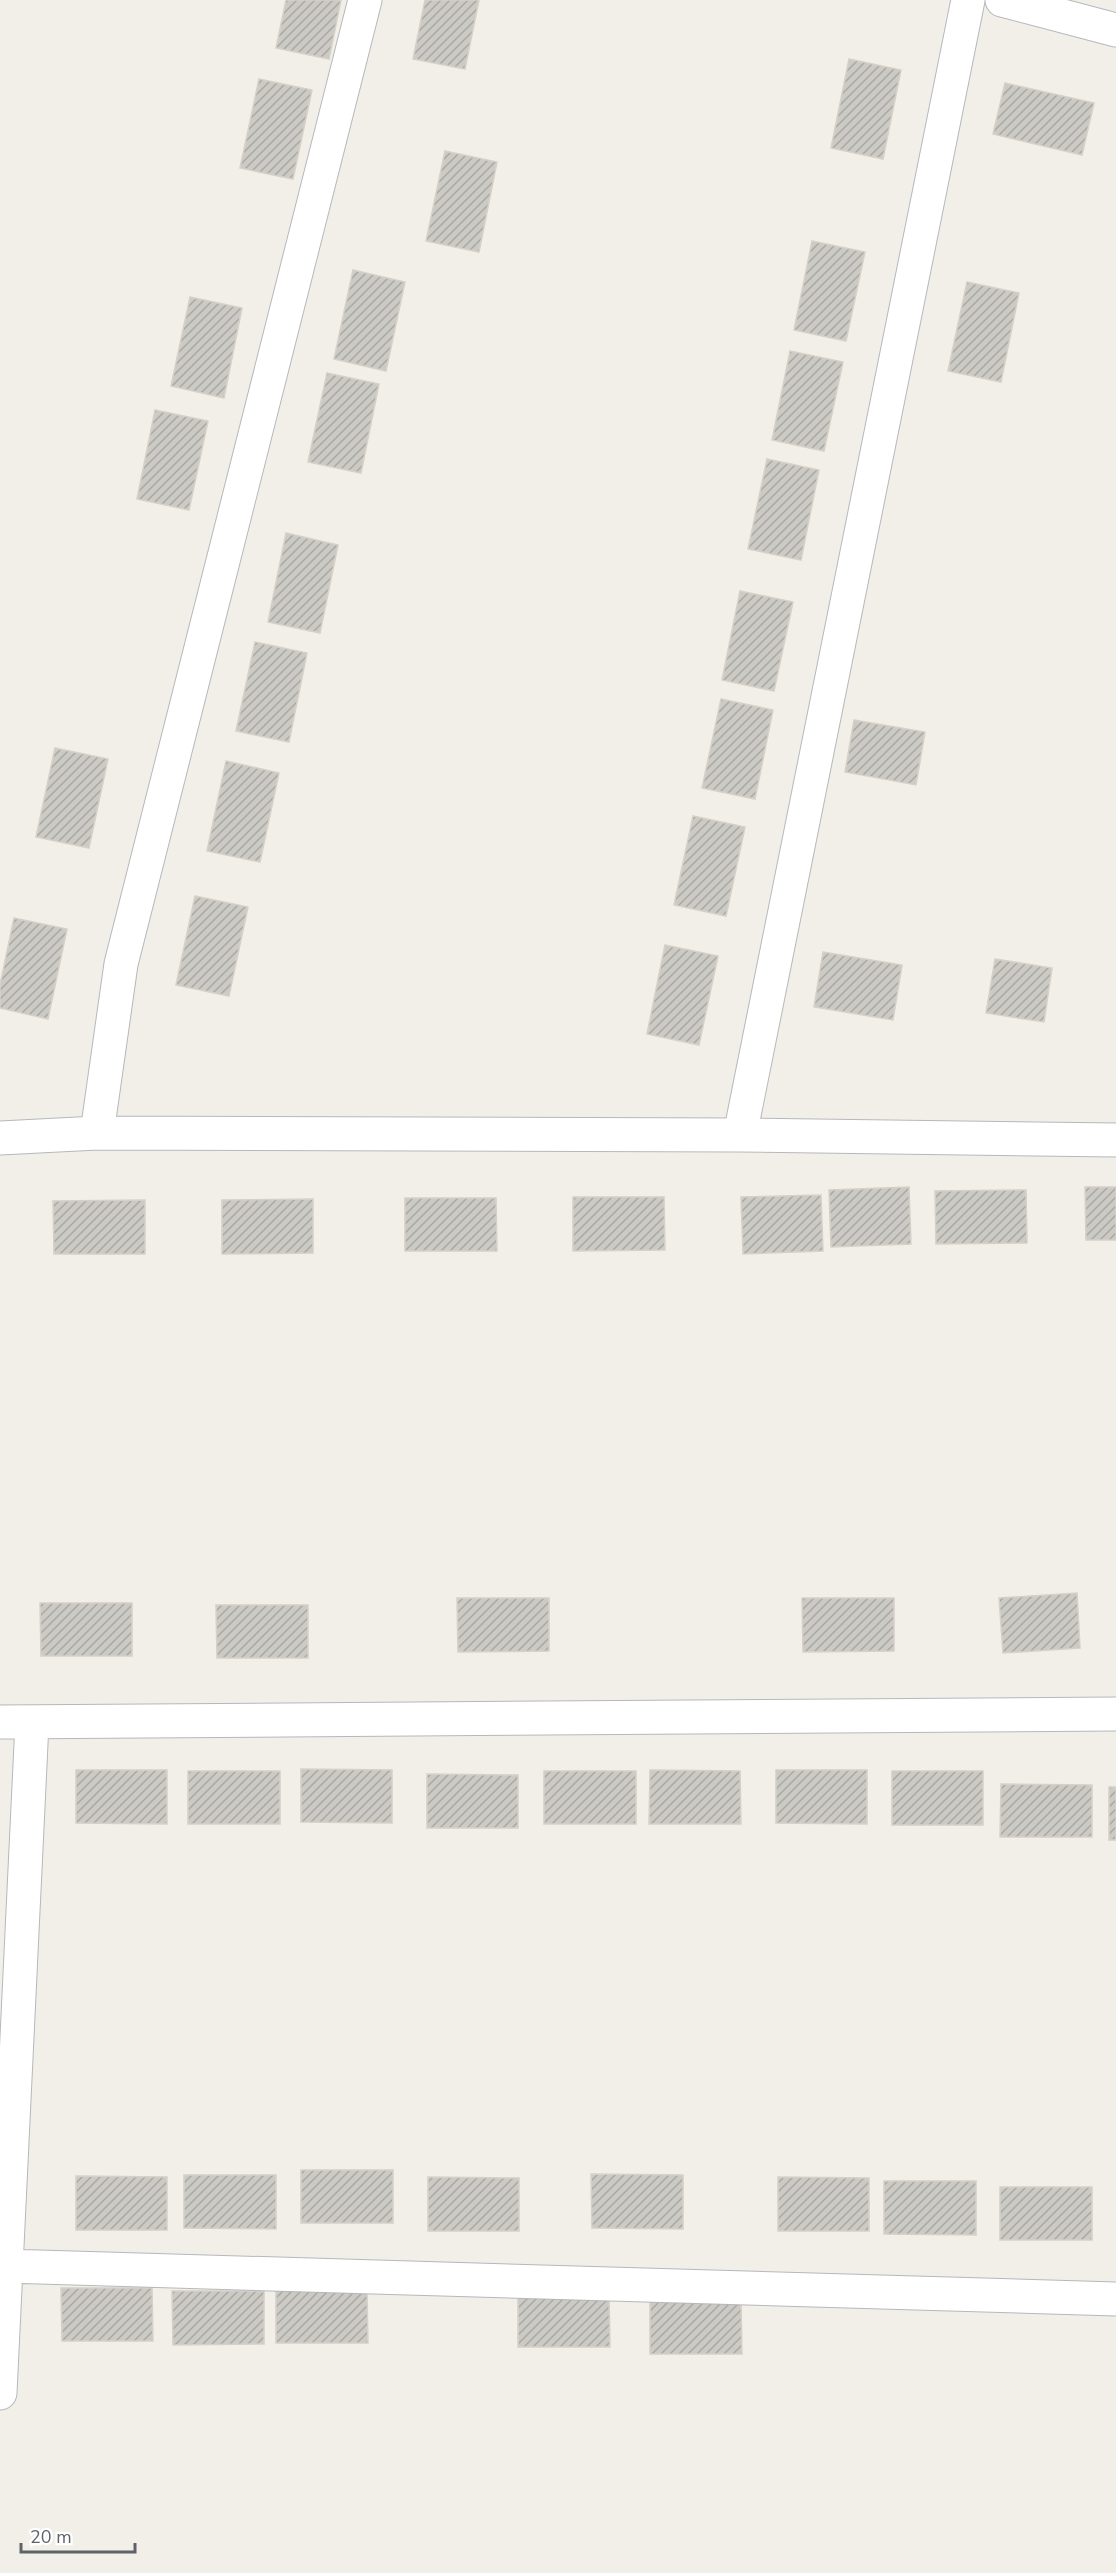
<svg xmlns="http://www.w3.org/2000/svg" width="1116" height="2573" font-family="'Nunito Sans',sans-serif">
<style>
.building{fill:url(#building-hatch);stroke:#d6d1c6;stroke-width:1.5}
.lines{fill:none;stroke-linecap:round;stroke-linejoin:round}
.minor-casing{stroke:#b5b8bc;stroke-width:35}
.minor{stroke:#fff;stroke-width:33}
</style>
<defs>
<pattern id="building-hatch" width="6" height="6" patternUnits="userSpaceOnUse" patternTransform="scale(1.5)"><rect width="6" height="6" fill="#cccac5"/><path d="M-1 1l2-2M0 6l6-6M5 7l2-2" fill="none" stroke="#a9a8a4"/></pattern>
</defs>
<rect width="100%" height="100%" fill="#f1efe8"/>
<!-- building -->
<path class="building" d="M 286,0 L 341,0 L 329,59 L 276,48 Z
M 425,0 L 479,0 L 465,69 L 413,59 Z
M 849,59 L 901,70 L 883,159 L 831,148 Z
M 259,79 L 312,90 L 293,179 L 240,168 Z
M 1005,83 L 1094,103 L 1082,155 L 993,134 Z
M 445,151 L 497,162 L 479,252 L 426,241 Z
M 812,241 L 865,252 L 846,341 L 794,330 Z
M 353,270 L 405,282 L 386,371 L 334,359 Z
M 967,282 L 1019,293 L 1001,382 L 948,371 Z
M 190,297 L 242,308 L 224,398 L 171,386 Z
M 790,351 L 843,362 L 824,451 L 772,440 Z
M 327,373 L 379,384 L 361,473 L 308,462 Z
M 155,410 L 208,421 L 189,510 L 137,499 Z
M 767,459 L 819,470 L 801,560 L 748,549 Z
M 286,533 L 338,545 L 320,633 L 268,622 Z
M 740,591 L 793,602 L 774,691 L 722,680 Z
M 255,642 L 307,653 L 289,742 L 236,731 Z
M 721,699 L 773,710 L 755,799 L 702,788 Z
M 854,720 L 925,732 L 916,785 L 845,772 Z
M 55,748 L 108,759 L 89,848 L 36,837 Z
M 226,761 L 279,773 L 260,862 L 207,851 Z
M 693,816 L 745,827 L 726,916 L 674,905 Z
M 195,896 L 248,907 L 229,996 L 176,985 Z
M 14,918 L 67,929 L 48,1019 L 0,1008 L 0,985 Z
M 665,945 L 718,956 L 699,1045 L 647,1034 Z
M 823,952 L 902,965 L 893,1020 L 814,1007 Z
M 995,959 L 1052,968 L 1044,1022 L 986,1013 Z
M 909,1187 L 911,1244 L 831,1247 L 829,1190 Z
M 1085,1187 L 1116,1187 L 1116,1240 L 1086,1240 Z
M 1026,1190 L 1027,1243 L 936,1244 L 935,1191 Z
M 821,1195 L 823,1251 L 743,1254 L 741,1197 Z
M 573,1197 L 664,1197 L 665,1250 L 573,1251 Z
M 405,1198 L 496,1198 L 497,1251 L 405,1251 Z
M 313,1199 L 313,1253 L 222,1254 L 222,1200 Z
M 145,1200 L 145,1254 L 54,1254 L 53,1201 Z
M 1077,1593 L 1080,1648 L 1003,1653 L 999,1598 Z
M 457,1598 L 549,1598 L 549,1651 L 458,1652 Z
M 802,1598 L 894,1598 L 894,1651 L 803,1652 Z
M 40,1603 L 132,1603 L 132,1656 L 41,1656 Z
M 216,1605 L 308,1605 L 308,1658 L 217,1658 Z
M 301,1769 L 392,1770 L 392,1823 L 301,1822 Z
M 76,1770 L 167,1770 L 167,1824 L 76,1823 Z
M 650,1770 L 740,1771 L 741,1824 L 649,1824 Z
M 776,1770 L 867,1770 L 867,1824 L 776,1823 Z
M 188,1771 L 280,1771 L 280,1824 L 188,1824 Z
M 544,1771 L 636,1771 L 636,1824 L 544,1824 Z
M 892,1771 L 983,1771 L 983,1825 L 892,1825 Z
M 427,1774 L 518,1775 L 518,1828 L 427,1828 Z
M 1001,1784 L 1092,1785 L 1092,1837 L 1000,1837 Z
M 1109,1787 L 1116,1787 L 1116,1840 L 1109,1840 Z
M 301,2170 L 393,2170 L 393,2223 L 301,2223 Z
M 591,2174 L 683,2175 L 683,2229 L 592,2228 Z
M 184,2175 L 276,2175 L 276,2229 L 184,2228 Z
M 76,2176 L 167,2177 L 167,2230 L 76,2230 Z
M 428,2177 L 519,2178 L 519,2231 L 428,2231 Z
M 778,2177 L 869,2178 L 869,2231 L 778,2231 Z
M 884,2181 L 976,2181 L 976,2235 L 884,2234 Z
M 1000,2187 L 1092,2187 L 1092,2240 L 1000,2240 Z
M 61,2288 L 152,2288 L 153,2341 L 62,2341 Z
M 276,2290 L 367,2290 L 368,2343 L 276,2343 Z
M 172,2291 L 264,2291 L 264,2344 L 173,2345 Z
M 609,2293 L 610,2347 L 518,2347 L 518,2294 Z
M 650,2301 L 741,2301 L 742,2354 L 650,2354 Z"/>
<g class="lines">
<!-- minor casing -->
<g class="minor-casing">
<path id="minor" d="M 1002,0 L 1116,30
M 97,1133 L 121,964 L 365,0
M 740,1135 L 968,0
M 0,1138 L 97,1133 L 740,1135 L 1116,1140
M 0,1722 L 1116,1714
M 6,2266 L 1116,2299
M 0,2393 L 32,1723"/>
</g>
<!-- minor -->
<use href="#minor" class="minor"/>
</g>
<!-- scale -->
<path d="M21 2543v9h114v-9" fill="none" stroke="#5f6368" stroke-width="3"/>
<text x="30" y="2543" font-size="18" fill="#5f6368" stroke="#ffffff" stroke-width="4.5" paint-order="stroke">20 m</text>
</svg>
